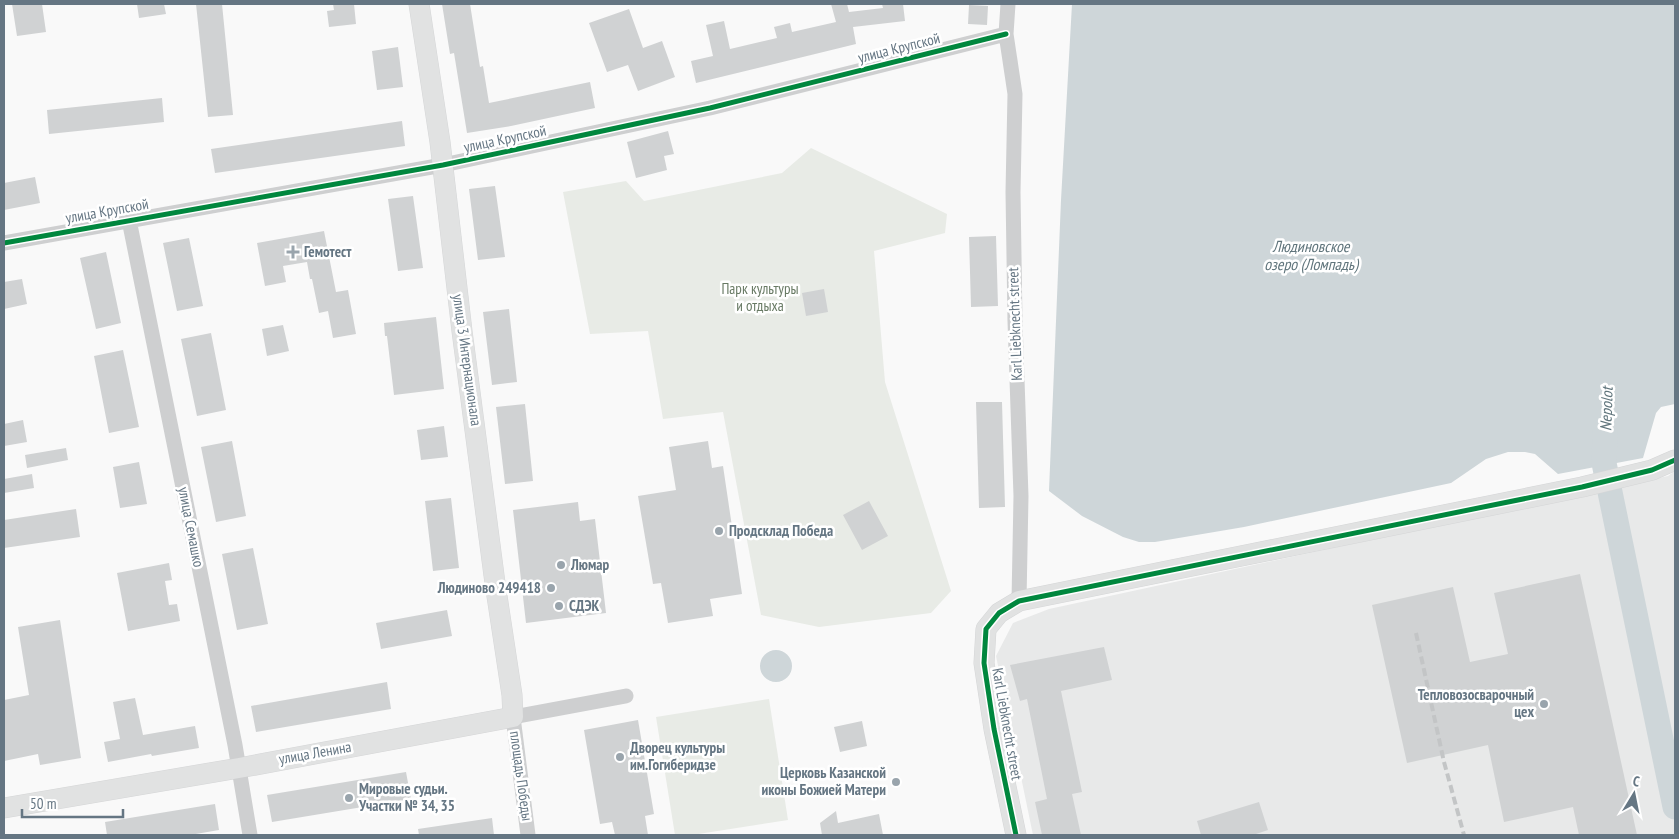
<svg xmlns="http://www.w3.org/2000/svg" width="1679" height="839" font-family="'PT Sans Narrow',sans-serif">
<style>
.built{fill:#e8e9e9}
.green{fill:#e8ebe6}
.water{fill:#ced6d9}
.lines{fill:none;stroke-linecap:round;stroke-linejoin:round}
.river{stroke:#ced6d9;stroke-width:25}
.building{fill:#d0d2d3}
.secondary-casing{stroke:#d5d6d7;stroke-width:21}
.street{stroke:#cecfd0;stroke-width:15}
.secondary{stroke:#e1e2e2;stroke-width:20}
.rail{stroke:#c3c5c6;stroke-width:4;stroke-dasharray:8 4;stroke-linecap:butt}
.cycleway-casing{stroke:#fff;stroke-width:8}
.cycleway{stroke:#00873e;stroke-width:5}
.poi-dot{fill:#99a4ac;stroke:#fff;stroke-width:2}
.labels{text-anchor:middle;stroke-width:5;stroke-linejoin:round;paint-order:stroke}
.street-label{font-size:15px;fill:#657683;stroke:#fff}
.poi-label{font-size:15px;font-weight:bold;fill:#657683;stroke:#fff;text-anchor:start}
.park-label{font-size:15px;fill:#687a64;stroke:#fff}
.water-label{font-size:16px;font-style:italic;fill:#60757c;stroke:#fff}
</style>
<rect width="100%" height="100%" fill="#f9f9f9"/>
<!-- built -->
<path class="built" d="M 1675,471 L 1675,835 L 1033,835 L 996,656 L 1013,623 L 1049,609 L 1668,476 Z"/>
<!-- green -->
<path class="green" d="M 811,148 L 947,214 L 945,233 L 874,251 L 885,382 L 951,591 L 931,613 L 819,627 L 761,615 L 723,412 L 663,419 L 648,331 L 590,334 L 563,192 L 626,181 L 644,201 L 782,173 Z
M 769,699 L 788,820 L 692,835 L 675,835 L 656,717 Z"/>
<!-- water -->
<path class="water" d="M 1072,4 L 1675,4 L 1675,404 L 1661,407 L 1656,413 L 1643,458 L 1558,474 L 1535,454 L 1525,452 L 1508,452 L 1486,459 L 1451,483 L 1244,527 L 1155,542 L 1139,542 L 1123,537 L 1082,516 L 1049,491 L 1061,200 Z
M760 666a16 16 0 1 1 32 0a16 16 0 1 1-32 0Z"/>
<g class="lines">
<!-- river -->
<path class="river" d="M 1605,431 L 1604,463 L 1675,807"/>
</g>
<!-- building -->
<path class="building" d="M 12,4 L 42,4 L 46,32 L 17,36 Z
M 137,4 L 164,4 L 166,14 L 139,18 Z
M 196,4 L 222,4 L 233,115 L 208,117 Z
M 333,4 L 354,4 L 356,24 L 329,27 L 327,11 L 334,10 Z
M 442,4 L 470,4 L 480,67 L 483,66 L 489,103 L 590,82 L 595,108 L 511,126 L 467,133 L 454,53 L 450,54 Z
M 831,4 L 847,4 L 849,12 L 883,8 L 882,4 L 903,4 L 905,21 L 853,27 L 856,44 L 696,83 L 691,61 L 713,56 L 706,25 L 724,21 L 730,49 L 777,38 L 774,27 L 790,23 L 792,32 L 836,22 Z
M 969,5 L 988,6 L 987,25 L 968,24 Z
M 629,9 L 643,48 L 662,41 L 675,77 L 638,91 L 628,65 L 607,72 L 589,23 Z
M 398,47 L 403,87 L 377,90 L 372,51 Z
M 162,98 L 164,122 L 49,134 L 47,110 Z
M 402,121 L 405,146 L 215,173 L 211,149 Z
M 668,131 L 674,154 L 664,156 L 667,170 L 636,178 L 627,142 Z
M 35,177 L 40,203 L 4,210 L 4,183 Z
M 495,186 L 505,257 L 478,260 L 469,189 Z
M 413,196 L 423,268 L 398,271 L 388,199 Z
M 324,231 L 336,292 L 348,290 L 356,334 L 333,338 L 328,311 L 319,313 L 312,279 L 310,279 L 307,262 L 283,266 L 286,282 L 265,286 L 257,243 Z
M 996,236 L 998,306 L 971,307 L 969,237 Z
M 189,238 L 203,306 L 177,311 L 163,243 Z
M 106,252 L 121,323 L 96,329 L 80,258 Z
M 22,279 L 27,304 L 4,309 L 4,282 Z
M 824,289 L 828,312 L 806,316 L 802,293 Z
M 509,309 L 517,382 L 492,385 L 483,312 Z
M 436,317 L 444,389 L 394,395 L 387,336 L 385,336 L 384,323 Z
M 283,325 L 289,351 L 267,356 L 262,329 Z
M 211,333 L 226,410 L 197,416 L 181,339 Z
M 123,350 L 139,427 L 109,433 L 94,356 Z
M 976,402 L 1002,402 L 1005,507 L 979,508 Z
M 525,404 L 533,481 L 505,484 L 496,407 Z
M 23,420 L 27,442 L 4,446 L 4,424 Z
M 444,426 L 448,457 L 421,460 L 417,430 Z
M 232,441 L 246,516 L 216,522 L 201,447 Z
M 708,441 L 712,468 L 723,466 L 742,594 L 710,599 L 713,616 L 668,623 L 661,583 L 653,584 L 638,496 L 676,490 L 669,447 Z
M 66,448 L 68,460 L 27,468 L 25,455 Z
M 139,462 L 147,504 L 120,508 L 113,467 Z
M 32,474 L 34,488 L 4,493 L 4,479 Z
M 451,498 L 459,568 L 433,571 L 425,501 Z
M 869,501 L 888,536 L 862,550 L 843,515 Z
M 578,502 L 580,521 L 595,519 L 606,613 L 526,623 L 513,510 Z
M 76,509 L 80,537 L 4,548 L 4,520 Z
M 253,548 L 268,624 L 237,630 L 222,554 Z
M 169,563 L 172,580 L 165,581 L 169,605 L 177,604 L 180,621 L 128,631 L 117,573 Z
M 1580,574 L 1637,835 L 1579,835 L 1573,807 L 1504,822 L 1488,745 L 1407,763 L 1372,605 L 1453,587 L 1470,662 L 1508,654 L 1494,593 Z
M 447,610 L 452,636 L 381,649 L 376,623 Z
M 60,620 L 81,758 L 40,765 L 38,754 L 4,761 L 4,700 L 29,695 L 18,627 Z
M 1104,647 L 1112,680 L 1061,691 L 1082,792 L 1072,794 L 1081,835 L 1042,835 L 1035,802 L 1047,799 L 1027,699 L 1020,701 L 1010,665 Z
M 387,682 L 391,709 L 256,732 L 251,706 Z
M 135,698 L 143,735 L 195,726 L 199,748 L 152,756 L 151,754 L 108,762 L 104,742 L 120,739 L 113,702 Z
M 638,720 L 654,814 L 645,816 L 648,835 L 615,835 L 612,822 L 600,824 L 584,730 Z
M 862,721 L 867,746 L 840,752 L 834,727 Z
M 406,772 L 411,799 L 272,822 L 267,795 Z
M 1259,802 L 1268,830 L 1253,835 L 1201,835 L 1197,821 Z
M 215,804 L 219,830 L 190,835 L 107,835 L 105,822 Z
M 836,811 L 838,823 L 879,814 L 883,835 L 822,835 L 820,823 Z
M 492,818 L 494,835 L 419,835 L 418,829 Z"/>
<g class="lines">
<!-- secondary casing -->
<g class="secondary-casing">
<path id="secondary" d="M 4,808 L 239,768 L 513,717 L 512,695 L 495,583 L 462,331 L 440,142 L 419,4
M 1016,835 L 994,729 L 984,663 L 986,629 L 999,613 L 1019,601 L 1582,487 L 1652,470 L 1675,460"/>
</g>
<!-- street -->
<path class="street" d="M 1008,4 L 1006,34 L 1015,94 L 1013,192 L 1015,321 L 1021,496 L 1019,601
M 129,220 L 235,745 L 250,835
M 4,243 L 443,165 L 710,108 L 1006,34
M 528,835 L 513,717 L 626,696"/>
<!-- secondary -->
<use href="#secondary" class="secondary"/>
<!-- rail -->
<path class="rail" d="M 1416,633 L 1444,762 L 1464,835"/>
<!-- cycleway casing -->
<g class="cycleway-casing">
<path id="cycleway" d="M 4,243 L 443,165 L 710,108 L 1006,34
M 1016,835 L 994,729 L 984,663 L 986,629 L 999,613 L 1019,601 L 1582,487 L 1652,470 L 1675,460"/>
</g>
<!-- cycleway -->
<use href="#cycleway" class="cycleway"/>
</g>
<!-- markers -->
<g class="poi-dot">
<path d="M290.5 244.5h5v5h5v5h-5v5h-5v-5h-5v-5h5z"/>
<circle cx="719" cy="531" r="5"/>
<circle cx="561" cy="565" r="5"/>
<circle cx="551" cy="588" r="5"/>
<circle cx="559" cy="606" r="5"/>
<circle cx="1544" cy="704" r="5"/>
<circle cx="620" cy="757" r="5"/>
<circle cx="896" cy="782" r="5"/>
<circle cx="349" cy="798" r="5"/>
</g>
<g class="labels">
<!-- street labels -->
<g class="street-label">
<text transform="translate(899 48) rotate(-14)" y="5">улица Крупской</text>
<text transform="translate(505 139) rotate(-12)" y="5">улица Крупской</text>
<text transform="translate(107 211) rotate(-10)" y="5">улица Крупской</text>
<text transform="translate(1015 324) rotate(-92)" y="5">Karl Liebknecht street</text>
<text transform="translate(467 360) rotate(82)" y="5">улица 3 Интернационала</text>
<text transform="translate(191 527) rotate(79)" y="5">улица Семашко</text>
<text transform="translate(1007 724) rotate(80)" y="5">Karl Liebknecht street</text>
<text transform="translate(315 753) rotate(-10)" y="5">улица Ленина</text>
<text transform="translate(521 776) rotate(82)" y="5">площадь Победы</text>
</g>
<!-- poi labels -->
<g class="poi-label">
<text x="304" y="257">Гемотест</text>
<text x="729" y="536">Продсклад Победа</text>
<text x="571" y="570">Люмар</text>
<text x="541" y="593" text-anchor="end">Людиново 249418</text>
<text x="569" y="611">СДЭК</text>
<text x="1534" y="700" text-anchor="end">Тепловозосварочный<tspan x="1534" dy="17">цех</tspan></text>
<text x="630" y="753">Дворец культуры<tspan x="630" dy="17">им.Гогиберидзе</tspan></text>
<text x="886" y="778" text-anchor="end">Церковь Казанской<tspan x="886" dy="17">иконы Божией Матери</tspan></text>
<text x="359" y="794">Мировые судьи.<tspan x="359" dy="17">Участки № 34, 35</tspan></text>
</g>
<!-- park labels -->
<g class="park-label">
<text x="760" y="294">Парк культуры<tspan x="760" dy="17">и отдыха</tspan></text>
</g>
<!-- water labels -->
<g class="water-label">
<text x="1311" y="252">Людиновское<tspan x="1311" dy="18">озеро (Ломпадь)</tspan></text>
<text transform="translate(1606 409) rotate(-88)" y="6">Nepolot</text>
</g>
</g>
<!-- border -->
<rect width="1679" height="839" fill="none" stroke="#657683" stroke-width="10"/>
<!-- north arrow -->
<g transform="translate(1634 794) rotate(10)" stroke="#ffffff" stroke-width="4" paint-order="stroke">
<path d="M0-4L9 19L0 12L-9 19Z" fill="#657683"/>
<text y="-8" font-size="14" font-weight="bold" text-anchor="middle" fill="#657683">С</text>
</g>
<!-- scale -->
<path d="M22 809v8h101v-8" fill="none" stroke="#657683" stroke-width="2.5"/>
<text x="30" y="809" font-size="15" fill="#657683" stroke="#ffffff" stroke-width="4" paint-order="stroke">50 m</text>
</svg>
